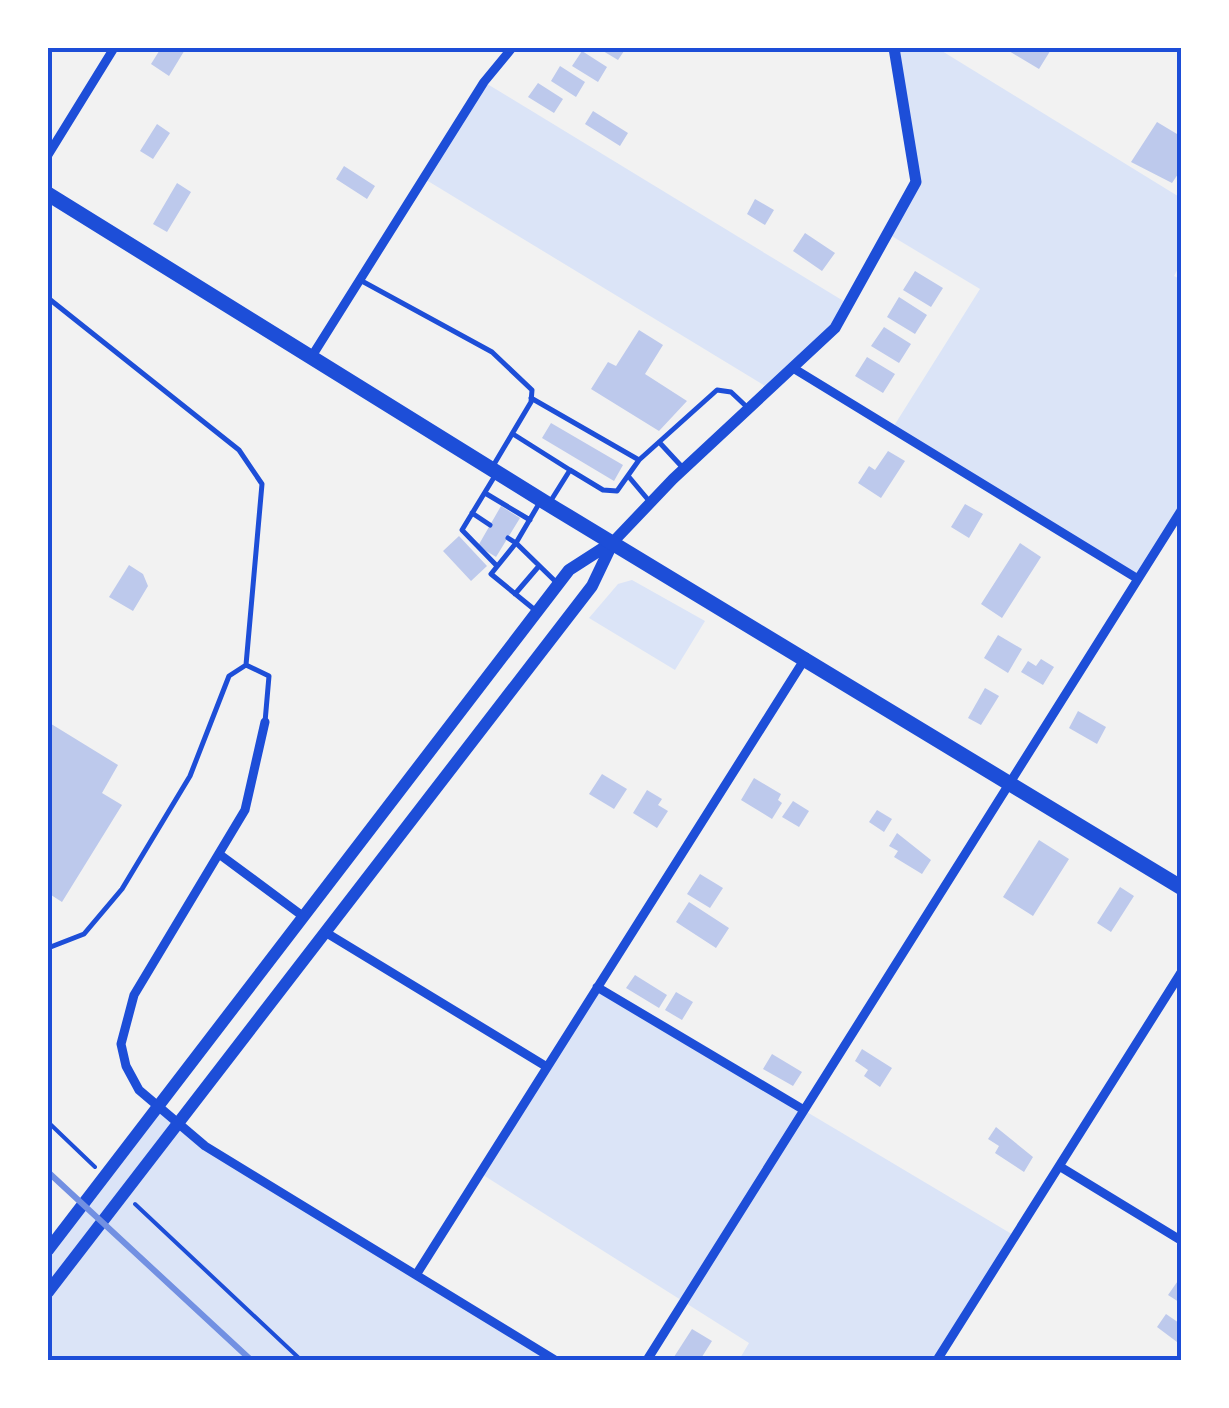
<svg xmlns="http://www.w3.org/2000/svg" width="1229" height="1408" font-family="'Golos Text',sans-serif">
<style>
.green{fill:#dbe4f7}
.building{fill:#bdc9ec}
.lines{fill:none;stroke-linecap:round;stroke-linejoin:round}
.path{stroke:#1d4ed8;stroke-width:4}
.service{stroke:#1d4ed8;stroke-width:5}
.minor{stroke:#1d4ed8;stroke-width:9}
.tertiary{stroke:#1d4ed8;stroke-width:11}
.secondary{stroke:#1d4ed8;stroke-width:12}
.primary{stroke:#1d4ed8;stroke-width:15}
.rail{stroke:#7290e2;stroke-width:6}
.neatline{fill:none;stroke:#1d4ed8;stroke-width:4}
</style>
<rect width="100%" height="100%" fill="#f2f2f2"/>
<!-- green -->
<path class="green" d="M 894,48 L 937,48 L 1181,198 L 1181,263 L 1174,276 L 1182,280 L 1181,509 L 1138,579 L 892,429 L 980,289 L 890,235 L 913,193 Z
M 484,82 L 850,305 L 770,389 L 423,178 Z
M 632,580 L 705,621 L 675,670 L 589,618 L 618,584 Z
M 597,987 L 1015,1236 L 937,1360 L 739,1360 L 749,1343 L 480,1173 Z
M 158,1106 L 205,1146 L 555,1360 L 48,1360 L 48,1251 Z"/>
<!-- building -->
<path class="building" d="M 161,48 L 186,48 L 169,76 L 151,64 Z
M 598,48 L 626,48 L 618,60 Z
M 1004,48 L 1052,48 L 1039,69 Z
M 582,51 L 607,67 L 598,82 L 572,66 Z
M 560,66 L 585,82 L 576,97 L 551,81 Z
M 538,83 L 563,99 L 554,113 L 528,97 Z
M 593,111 L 628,133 L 620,146 L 585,124 Z
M 1157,122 L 1182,137 L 1182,168 L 1172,183 L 1131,162 Z
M 157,124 L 170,133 L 153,159 L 140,151 Z
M 344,166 L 375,186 L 367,199 L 336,179 Z
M 177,183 L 191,192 L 167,232 L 153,224 Z
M 755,199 L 774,210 L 765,225 L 747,214 Z
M 805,233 L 835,253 L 822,271 L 793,251 Z
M 915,271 L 943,288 L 931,307 L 903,290 Z
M 899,297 L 927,315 L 915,334 L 887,317 Z
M 884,327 L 911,344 L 899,363 L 871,346 Z
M 639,330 L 663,345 L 645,374 L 687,401 L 659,431 L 591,389 L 608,362 L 616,366 Z
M 867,357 L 895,374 L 883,393 L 855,376 Z
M 551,423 L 623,465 L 614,481 L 542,438 Z
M 888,451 L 905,461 L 881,498 L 858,483 L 869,466 L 875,470 Z
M 965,504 L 983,514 L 969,538 L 951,527 Z
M 501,506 L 520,518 L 496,557 L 478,546 Z
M 459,536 L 487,566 L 471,581 L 443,551 Z
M 1020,543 L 1041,557 L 1002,618 L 981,604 Z
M 129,565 L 143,574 L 148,586 L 133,611 L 109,597 Z
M 998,635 L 1022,649 L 1008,673 L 984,658 Z
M 1041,659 L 1054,667 L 1043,685 L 1021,672 L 1028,661 L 1036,666 Z
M 985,688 L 999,696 L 981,725 L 968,718 Z
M 1078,711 L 1106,727 L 1097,744 L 1069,728 Z
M 48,722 L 118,765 L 102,793 L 122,805 L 62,902 L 48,893 Z
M 602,774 L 627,789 L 614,809 L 589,794 Z
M 754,778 L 781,794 L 778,800 L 782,803 L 772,819 L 741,800 Z
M 647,790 L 662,799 L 658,805 L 668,811 L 657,828 L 633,813 Z
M 793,801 L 809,811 L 799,827 L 782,817 Z
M 877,810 L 892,819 L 884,832 L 869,822 Z
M 897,833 L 931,860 L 922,874 L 894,857 L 898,851 L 889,846 Z
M 1039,840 L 1069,859 L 1033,916 L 1003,897 Z
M 700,874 L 723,888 L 710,908 L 687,894 Z
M 1120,887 L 1134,896 L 1111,932 L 1097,923 Z
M 689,902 L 729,928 L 716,948 L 676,922 Z
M 635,975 L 667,995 L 659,1008 L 626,988 Z
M 676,992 L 693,1002 L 682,1020 L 665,1010 Z
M 862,1049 L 892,1068 L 880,1087 L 864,1076 L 868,1070 L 855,1061 Z
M 772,1054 L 802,1072 L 793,1086 L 763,1069 Z
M 996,1127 L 1033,1157 L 1024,1172 L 995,1153 L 999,1146 L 988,1139 Z
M 1182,1275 L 1182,1304 L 1168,1295 Z
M 1166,1314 L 1182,1325 L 1177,1342 L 1157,1327 Z
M 692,1329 L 712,1341 L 700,1360 L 672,1360 Z"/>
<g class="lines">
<!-- path -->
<path class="path" d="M 48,1122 L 95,1167
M 135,1204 L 301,1360"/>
<!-- service -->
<path class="service" d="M 360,280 L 492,352 L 532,390 L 531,402 L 493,466
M 48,298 L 239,450 L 262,484 L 246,665
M 531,398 L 639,460 L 617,491 L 603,490 L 570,470
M 513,434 L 570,470 L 550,502
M 659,442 L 684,469
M 639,460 L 717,390 L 731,392 L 748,408
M 496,474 L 462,530 L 497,566
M 629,477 L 650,502
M 485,493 L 530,520
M 472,513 L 490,525
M 508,538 L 516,543 L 540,502
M 515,594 L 539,566
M 535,610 L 491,574 L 516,543 L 557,583
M 48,948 L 84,934 L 122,889 L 190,776 L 229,676 L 246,665 L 269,676 L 265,722"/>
<!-- minor -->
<path class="minor" d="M 48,155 L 114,48
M 312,356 L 484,82 L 512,48
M 793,368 L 1138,579
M 265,722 L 245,810 L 134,995 L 121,1044 L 126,1066 L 139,1090 L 205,1146 L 555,1360
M 219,854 L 304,917
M 325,932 L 547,1067
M 597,987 L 804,1110
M 1059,1166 L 1182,1241
M 416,1275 L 806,657
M 647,1360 L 1182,509
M 937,1360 L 1182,971"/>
<!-- tertiary -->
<path class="tertiary" d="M 613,542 L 673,479 L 835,328 L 916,182 L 894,48"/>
<!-- secondary -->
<path class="secondary" d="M 48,1250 L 569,570 L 611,543
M 48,1292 L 592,586 L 613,542"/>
<!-- primary -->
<path class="primary" d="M 48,194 L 556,509 L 1182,888"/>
<!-- rail -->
<path class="rail" d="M 48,1172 L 251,1360"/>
</g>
<!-- border -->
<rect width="1229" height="1408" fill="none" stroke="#ffffff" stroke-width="100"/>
<rect x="50" y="50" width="1129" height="1308" class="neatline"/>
</svg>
